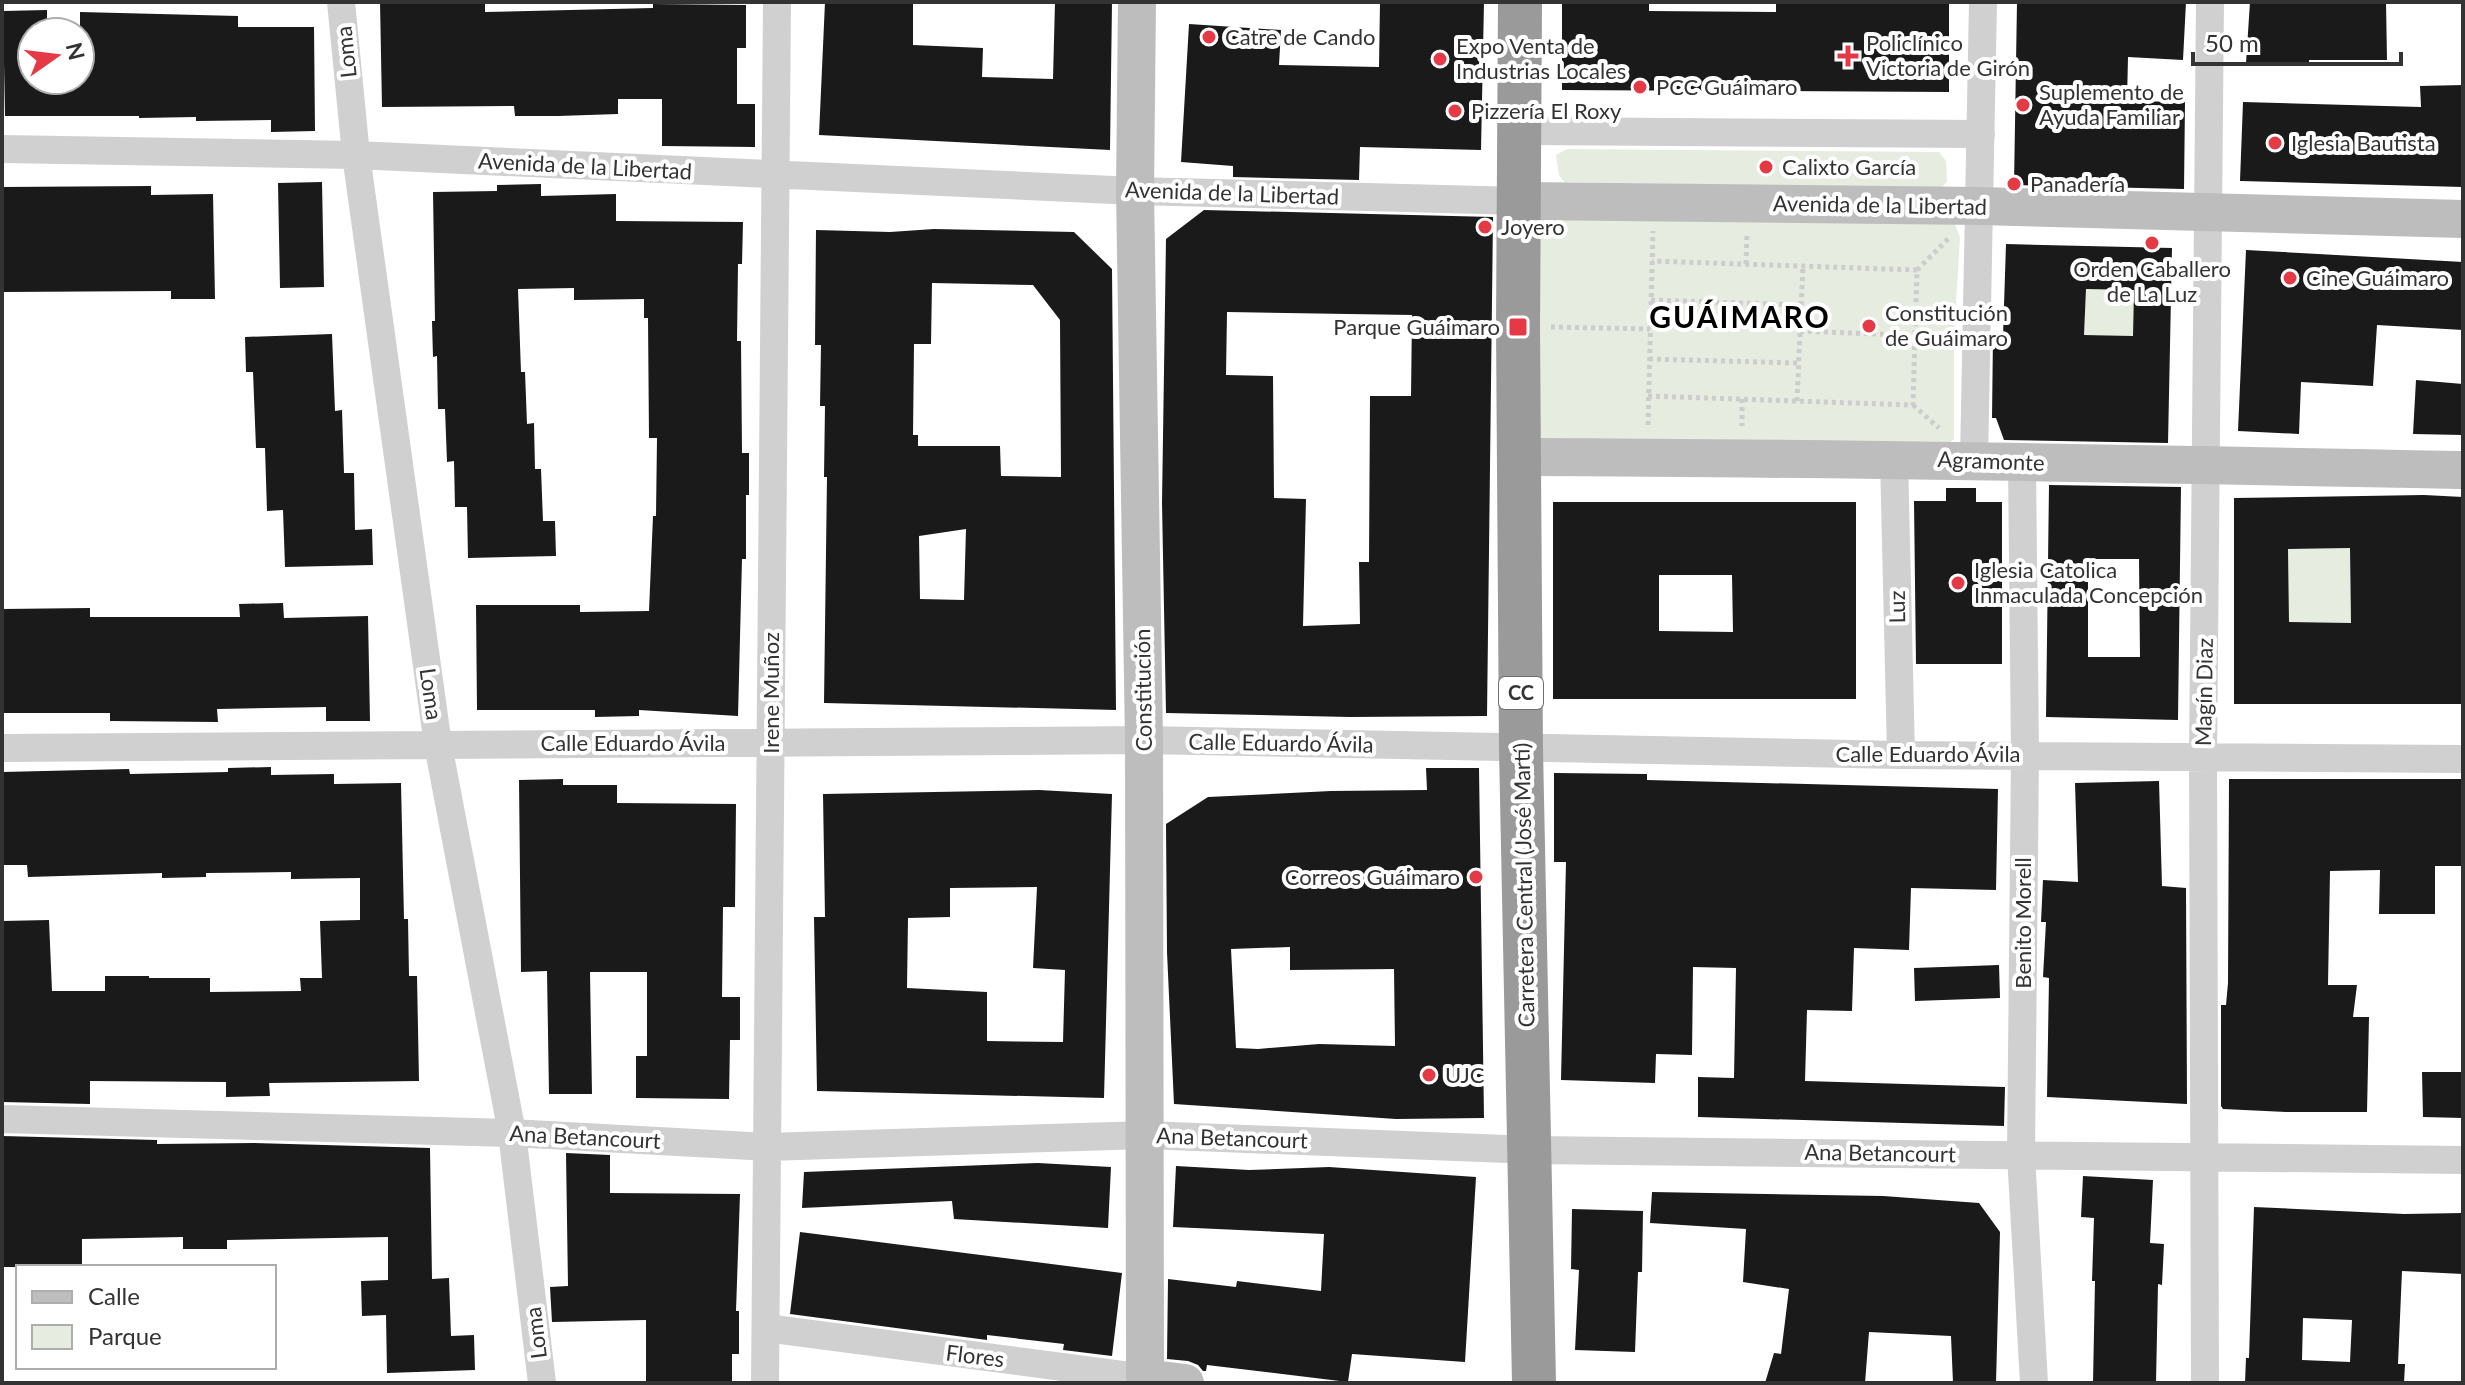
<svg xmlns="http://www.w3.org/2000/svg" width="2465" height="1385" font-family="Lato,sans-serif">
<style>
.green{fill:#e6ecdf}
.building{fill:#1a1a1a;fill-rule:evenodd}
.lines{fill:none;stroke-linecap:round;stroke-linejoin:round}
.path{stroke:#cdcdcd;stroke-width:5;stroke-dasharray:4 4;stroke-linecap:butt}
.street{stroke:#d0d0d0;stroke-width:28}
.secondary{stroke:#bdbdbd;stroke-width:38}
.highway{stroke:#9a9a9a;stroke-width:44}
.poi-dot{fill:#e63946;stroke:#fff;stroke-width:3}
.labels{text-anchor:middle;stroke-width:8;stroke-linejoin:round;paint-order:stroke}
.shield{fill:#fff;stroke:#707070;stroke-width:2}
.shield-label{font-size:20px;font-weight:bold;fill:#333}
.poi-label{font-size:22px;fill:#333;stroke:#fff;text-anchor:start}
.street-label{font-size:22px;fill:#333;stroke:#fff}
.district-label{font-size:30px;font-weight:bold;letter-spacing:2px;fill:#000;stroke:#fff}
</style>
<rect width="100%" height="100%" fill="#fff"/>
<!-- green -->
<path class="green" d="M 1567,149 L 1939,152 L 1946,161 L 1947,182 L 1940,189 L 1564,182 L 1559,175 L 1556,155 Z
M 1539,214 L 1955,224 L 1960,237 L 1954,337 L 1954,439 L 1949,443 L 1537,444 Z
M 2086,289 L 2134,290 L 2133,336 L 2084,335 Z
M 2350,548 L 2351,623 L 2289,622 L 2288,549 Z"/>
<!-- building -->
<path class="building" d="M 380,2 L 485,2 L 485,12 L 653,8 L 653,4 L 746,5 L 746,48 L 737,48 L 737,104 L 755,104 L 755,147 L 662,146 L 662,99 L 618,99 L 618,114 L 558,116 L 515,116 L 514,106 L 382,107 Z
M 825,2 L 913,2 L 913,45 L 983,48 L 982,77 L 1053,79 L 1055,2 L 1112,2 L 1110,150 L 819,135 Z
M 1380,2 L 1484,2 L 1481,150 L 1360,147 L 1359,180 L 1233,177 L 1233,166 L 1181,162 L 1189,24 L 1281,30 L 1279,65 L 1379,67 Z
M 1562,2 L 1649,2 L 1649,11 L 1776,12 L 1776,2 L 1949,2 L 1949,92 L 1562,90 Z
M 2017,2 L 2186,2 L 2183,60 L 2128,57 L 2127,101 L 2185,102 L 2184,189 L 2014,185 Z
M 2250,2 L 2386,2 L 2387,60 L 2309,60 L 2309,66 L 2246,63 Z
M 47,10 L 47,32 L 32,32 L 32,80 L 80,80 L 80,12 L 238,16 L 238,27 L 314,27 L 315,131 L 271,132 L 271,120 L 196,121 L 196,117 L 139,118 L 139,116 L 5,116 L 3,11 Z
M 2463,85 L 2463,187 L 2240,181 L 2243,102 L 2421,107 L 2420,86 Z
M 322,182 L 324,287 L 280,288 L 278,183 Z
M 541,184 L 541,196 L 616,194 L 616,221 L 743,222 L 742,264 L 738,264 L 737,341 L 741,341 L 742,453 L 749,453 L 749,495 L 746,495 L 746,559 L 742,559 L 738,716 L 639,710 L 639,716 L 595,717 L 595,710 L 477,710 L 476,605 L 580,605 L 580,612 L 649,611 L 653,516 L 656,516 L 657,438 L 649,438 L 648,318 L 644,318 L 644,299 L 574,300 L 574,288 L 518,289 L 521,372 L 525,372 L 527,424 L 534,423 L 535,469 L 541,469 L 543,521 L 555,521 L 556,556 L 468,558 L 467,507 L 455,507 L 454,461 L 447,462 L 445,409 L 438,409 L 437,356 L 433,357 L 432,321 L 435,321 L 433,192 L 497,191 L 497,185 Z
M 151,186 L 151,195 L 213,194 L 215,299 L 171,299 L 171,291 L 2,292 L 2,187 Z
M 1204,210 L 1493,217 L 1487,716 L 1350,717 L 1166,713 L 1162,503 L 1166,239 ZM 1227,312 L 1412,315 L 1411,396 L 1370,396 L 1369,562 L 1359,562 L 1360,624 L 1303,626 L 1306,499 L 1274,498 L 1273,376 L 1226,375 Z
M 934,229 L 1074,232 L 1112,269 L 1116,710 L 824,703 L 827,477 L 824,477 L 825,406 L 820,406 L 821,345 L 815,345 L 816,230 L 890,232 ZM 932,283 L 1033,285 L 1060,320 L 1061,477 L 1001,476 L 1000,446 L 918,446 L 918,435 L 913,435 L 914,344 L 931,344 ZM 966,529 L 964,600 L 920,599 L 919,536 Z
M 2006,244 L 2172,248 L 2168,443 L 2004,440 L 1996,418 L 1992,418 L 1993,335 L 2003,336 ZM 2086,289 L 2134,290 L 2133,336 L 2084,335 Z
M 2246,250 L 2463,262 L 2463,330 L 2377,325 L 2373,386 L 2301,382 L 2299,434 L 2238,431 Z
M 332,334 L 335,411 L 342,410 L 344,473 L 354,473 L 355,530 L 372,529 L 373,565 L 285,567 L 283,510 L 267,511 L 265,448 L 256,448 L 253,372 L 246,372 L 245,337 Z
M 2416,380 L 2463,384 L 2463,435 L 2413,434 Z
M 2049,485 L 2181,487 L 2178,720 L 2046,717 ZM 2088,559 L 2139,559 L 2140,657 L 2088,657 Z
M 1946,488 L 1976,488 L 1976,502 L 2002,502 L 2002,664 L 1916,664 L 1914,501 L 1946,501 Z
M 2424,495 L 2463,497 L 2463,704 L 2234,704 L 2234,498 ZM 2350,548 L 2351,623 L 2289,622 L 2288,549 Z
M 1553,502 L 1856,502 L 1856,699 L 1553,699 ZM 1659,575 L 1732,575 L 1733,632 L 1659,631 Z
M 283,603 L 284,618 L 368,616 L 370,721 L 326,721 L 326,707 L 217,709 L 218,722 L 110,721 L 110,713 L 2,713 L 2,609 L 90,608 L 90,617 L 240,617 L 239,604 Z
M 271,767 L 271,775 L 334,774 L 334,784 L 401,783 L 404,919 L 408,919 L 409,976 L 417,976 L 419,1081 L 269,1083 L 270,1096 L 226,1097 L 226,1082 L 90,1081 L 90,1104 L 2,1102 L 2,921 L 49,920 L 52,991 L 105,991 L 105,976 L 149,976 L 149,978 L 210,978 L 210,992 L 301,991 L 300,978 L 322,978 L 320,921 L 360,920 L 360,878 L 291,879 L 291,872 L 206,873 L 206,877 L 162,878 L 162,873 L 28,877 L 27,865 L 2,865 L 2,772 L 129,769 L 130,774 L 228,772 L 228,768 Z
M 1426,768 L 1479,768 L 1484,1118 L 1396,1119 L 1174,1104 L 1167,952 L 1166,824 L 1208,797 L 1331,791 L 1427,790 ZM 1290,947 L 1290,970 L 1394,969 L 1395,1046 L 1319,1044 L 1258,1049 L 1236,1048 L 1231,949 Z
M 1554,773 L 1647,774 L 1647,780 L 1998,789 L 1996,890 L 1911,888 L 1909,950 L 1854,948 L 1852,1011 L 1807,1010 L 1805,1081 L 2005,1087 L 2004,1126 L 1698,1117 L 1698,1077 L 1734,1078 L 1736,968 L 1693,967 L 1692,1055 L 1656,1054 L 1655,1083 L 1561,1080 L 1566,862 L 1554,862 Z
M 563,779 L 563,785 L 617,785 L 617,803 L 736,804 L 735,907 L 723,907 L 722,997 L 740,997 L 740,1040 L 730,1040 L 729,1099 L 636,1098 L 636,1056 L 647,1056 L 647,972 L 590,972 L 592,1094 L 549,1094 L 547,971 L 521,972 L 519,780 Z
M 2229,779 L 2463,779 L 2463,866 L 2435,866 L 2435,914 L 2379,914 L 2380,870 L 2330,871 L 2328,985 L 2357,985 L 2353,1017 L 2369,1017 L 2367,1112 L 2286,1112 L 2223,1109 L 2221,1106 L 2221,1005 L 2226,1005 L 2228,983 Z
M 2159,781 L 2162,886 L 2186,888 L 2187,1104 L 2047,1097 L 2049,978 L 2043,977 L 2046,922 L 2041,922 L 2043,880 L 2078,882 L 2075,783 Z
M 1039,790 L 1112,794 L 1104,1098 L 817,1091 L 814,917 L 825,917 L 823,794 ZM 1037,887 L 1033,968 L 1065,970 L 1063,1042 L 987,1041 L 987,992 L 907,988 L 908,918 L 950,917 L 950,888 Z
M 1999,965 L 2000,998 L 1915,1001 L 1914,968 Z
M 2422,1072 L 2463,1072 L 2463,1118 L 2423,1117 Z
M 2,1136 L 157,1140 L 157,1144 L 254,1143 L 430,1148 L 432,1279 L 449,1278 L 451,1336 L 474,1335 L 475,1370 L 387,1373 L 386,1315 L 362,1316 L 361,1281 L 388,1280 L 388,1237 L 227,1240 L 227,1249 L 183,1249 L 183,1237 L 82,1239 L 82,1267 L 2,1267 Z
M 566,1153 L 610,1155 L 610,1193 L 740,1194 L 736,1311 L 739,1311 L 739,1354 L 732,1354 L 732,1383 L 646,1383 L 646,1320 L 552,1322 L 550,1287 L 568,1286 Z
M 1038,1163 L 1111,1167 L 1108,1228 L 954,1219 L 952,1201 L 802,1208 L 804,1172 Z
M 1176,1166 L 1249,1170 L 1329,1167 L 1476,1177 L 1465,1362 L 1352,1354 L 1348,1382 L 1207,1365 L 1206,1371 L 1203,1371 L 1198,1365 L 1188,1361 L 1167,1359 L 1168,1279 L 1236,1287 L 1237,1281 L 1321,1291 L 1324,1234 L 1173,1227 Z
M 2083,1176 L 2153,1180 L 2150,1243 L 2164,1244 L 2162,1285 L 2158,1284 L 2156,1383 L 2093,1383 L 2095,1281 L 2092,1281 L 2094,1218 L 2081,1217 Z
M 1652,1192 L 1883,1196 L 1979,1203 L 2000,1232 L 1996,1383 L 1953,1383 L 1951,1336 L 1869,1332 L 1865,1383 L 1765,1383 L 1774,1353 L 1781,1354 L 1789,1289 L 1743,1282 L 1746,1229 L 1650,1223 Z
M 2254,1207 L 2404,1214 L 2463,1213 L 2463,1274 L 2402,1271 L 2398,1364 L 2405,1364 L 2404,1383 L 2245,1383 L 2246,1358 L 2249,1358 ZM 2303,1318 L 2352,1320 L 2350,1362 L 2302,1360 Z
M 1572,1209 L 1643,1211 L 1642,1272 L 1638,1272 L 1635,1352 L 1575,1350 L 1579,1270 L 1571,1269 Z
M 800,1232 L 1122,1273 L 1112,1356 L 1063,1350 L 1064,1344 L 987,1335 L 987,1340 L 790,1314 Z"/>
<g class="lines">
<!-- path -->
<path class="path" d="M 1746,264 L 1747,232
M 1917,270 L 1950,237
M 1651,300 L 1801,305
M 1551,327 L 1650,329
M 1800,331 L 1951,337
M 1649,359 L 1798,363
M 1648,396 L 1913,405 L 1917,270 L 1652,261
M 1742,399 L 1742,426
M 1797,401 L 1803,266
M 1913,405 L 1939,428
M 1648,425 L 1653,231"/>
<!-- street -->
<path class="street" d="M 341,2 L 356,155 L 438,745 L 512,1133 L 542,1383
M 1520,131 L 1981,134
M 2,149 L 356,155 L 1135,191 L 1520,201
M 1894,458 L 1901,755
M 1974,461 L 1983,2
M 2022,463 L 2025,755 L 2021,1155 L 2034,1383
M 2,748 L 1144,740 L 1901,755 L 2463,759
M 2,1119 L 512,1133 L 767,1147 L 1146,1135 L 1530,1150 L 2463,1160
M 766,1328 L 1145,1378
M 765,1383 L 777,2
M 2205,1383 L 2203,757 L 2210,2"/>
<!-- secondary -->
<path class="secondary" d="M 1137,2 L 1135,191 L 1144,740 L 1145,1378 L 1185,1383
M 1520,201 L 1980,206 L 2463,219
M 1520,457 C 1834,458 2148,464 2463,470"/>
<!-- highway -->
<path class="highway" d="M 1520,2 L 1518,327 L 1521,749 L 1534,1383"/>
</g>
<!-- markers -->
<g class="poi-dot">
<circle cx="1209" cy="37" r="8"/>
<path d="M1844 44h8v8h8v8h-8v8h-8v-8h-8v-8h8z"/>
<circle cx="1440" cy="59" r="8"/>
<circle cx="1640" cy="87" r="8"/>
<circle cx="2023" cy="105" r="8"/>
<circle cx="1455" cy="111" r="8"/>
<circle cx="2275" cy="143" r="8"/>
<circle cx="1766" cy="167" r="8"/>
<circle cx="2014" cy="184" r="8"/>
<circle cx="1485" cy="227" r="8"/>
<circle cx="2152" cy="243" r="8"/>
<circle cx="2290" cy="278" r="8"/>
<circle cx="1869" cy="326" r="8"/>
<rect x="1508" y="317" width="20" height="20" rx="4"/>
<circle cx="1958" cy="583" r="8"/>
<circle cx="1476" cy="877" r="8"/>
<circle cx="1429" cy="1075" r="8"/>
</g>
<g class="labels">
<!-- shield labels -->
<rect class="shield" x="1499" y="677" width="44" height="32" rx="6"/>
<g class="shield-label">
<text x="1521" y="700">CC</text>
</g>
<!-- poi labels -->
<g class="poi-label">
<text x="1225" y="45">Catre de Cando</text>
<text x="1866" y="51">Policlínico<tspan x="1866" dy="25">Victoria de Girón</tspan></text>
<text x="1456" y="54">Expo Venta de<tspan x="1456" dy="25">Industrias Locales</tspan></text>
<text x="1656" y="95">PCC Guáimaro</text>
<text x="2039" y="100">Suplemento de<tspan x="2039" dy="25">Ayuda Familiar</tspan></text>
<text x="1471" y="119">Pizzería El Roxy</text>
<text x="2291" y="151">Iglesia Bautista</text>
<text x="1782" y="175">Calixto García</text>
<text x="2030" y="192">Panadería</text>
<text x="1501" y="235">Joyero</text>
<text x="2152" y="277" text-anchor="middle">Orden Caballero<tspan x="2152" dy="25">de La Luz</tspan></text>
<text x="2306" y="286">Cine Guáimaro</text>
<text x="1885" y="321">Constitución<tspan x="1885" dy="25">de Guáimaro</tspan></text>
<text x="1500" y="335" text-anchor="end">Parque Guáimaro</text>
<text x="1974" y="578">Iglesia Catolica<tspan x="1974" dy="25">Inmaculada Concepción</tspan></text>
<text x="1460" y="885" text-anchor="end">Correos Guáimaro</text>
<text x="1445" y="1083">UJC</text>
</g>
<!-- street labels -->
<g class="street-label">
<text transform="translate(346 52) rotate(-96)" y="8">Loma</text>
<text transform="translate(585 166) rotate(3)" y="8">Avenida de la Libertad</text>
<text transform="translate(1232 193) rotate(2)" y="8">Avenida de la Libertad</text>
<text transform="translate(1880 205) rotate(1)" y="8">Avenida de la Libertad</text>
<text transform="translate(1991 461) rotate(2)" y="8">Agramonte</text>
<text transform="translate(1897 607) rotate(-91)" y="8">Luz</text>
<text transform="translate(1143 690) rotate(-91)" y="8">Constitución</text>
<text transform="translate(2204 692) rotate(-89)" y="8">Magín Diaz</text>
<text transform="translate(771 693) rotate(-90)" y="8">Irene Muñoz</text>
<text transform="translate(431 694) rotate(82)" y="8">Loma</text>
<text x="633" y="751">Calle Eduardo Ávila</text>
<text transform="translate(1281 743) rotate(1)" y="8">Calle Eduardo Ávila</text>
<text x="1928" y="762">Calle Eduardo Ávila</text>
<text transform="translate(1524 885) rotate(-91)" y="8">Carretera Central (José Martí)</text>
<text transform="translate(2023 923) rotate(-90)" y="8">Benito Morell</text>
<text transform="translate(585 1137) rotate(3)" y="8">Ana Betancourt</text>
<text transform="translate(1232 1138) rotate(2)" y="8">Ana Betancourt</text>
<text transform="translate(1880 1153) rotate(1)" y="8">Ana Betancourt</text>
<text transform="translate(536 1333) rotate(-97)" y="8">Loma</text>
<text transform="translate(975 1356) rotate(7)" y="8">Flores</text>
</g>
<!-- district labels -->
<g class="district-label">
<text x="1740" y="328">GUÁIMARO</text>
</g>
</g>
<!-- border -->
<rect width="2465" height="1385" fill="none" stroke="#333333" stroke-width="8"/>
<!-- legend -->
<rect x="16" y="1265" width="260" height="104" fill="#ffffff" stroke="#adadad" stroke-width="2"/>
<rect x="32" y="1291" width="40" height="12" fill="#bdbdbd" stroke="#adadad" stroke-width="2"/>
<text x="88" y="1305" font-size="24" fill="#333333">Calle</text>
<rect x="32" y="1325" width="40" height="24" fill="#e6ecdf" stroke="#adadad" stroke-width="2"/>
<text x="88" y="1345" font-size="24" fill="#333333">Parque</text>
<!-- north arrow -->
<g transform="translate(56 56) rotate(76)"><circle r="38" fill="#ffffff" stroke="#adadad" stroke-width="2"/>
<path d="M0-6L14 30L0 20L-14 30Z" fill="#e63946"/>
<text y="-12" font-size="22" font-weight="bold" text-anchor="middle" fill="#333333">N</text>
</g>
<!-- scale -->
<path d="M2193 52v12h208v-12" fill="none" stroke="#333333" stroke-width="4"/>
<text x="2205" y="52" font-size="24" fill="#333333" stroke="#ffffff" stroke-width="6" paint-order="stroke">50 m</text>
</svg>
